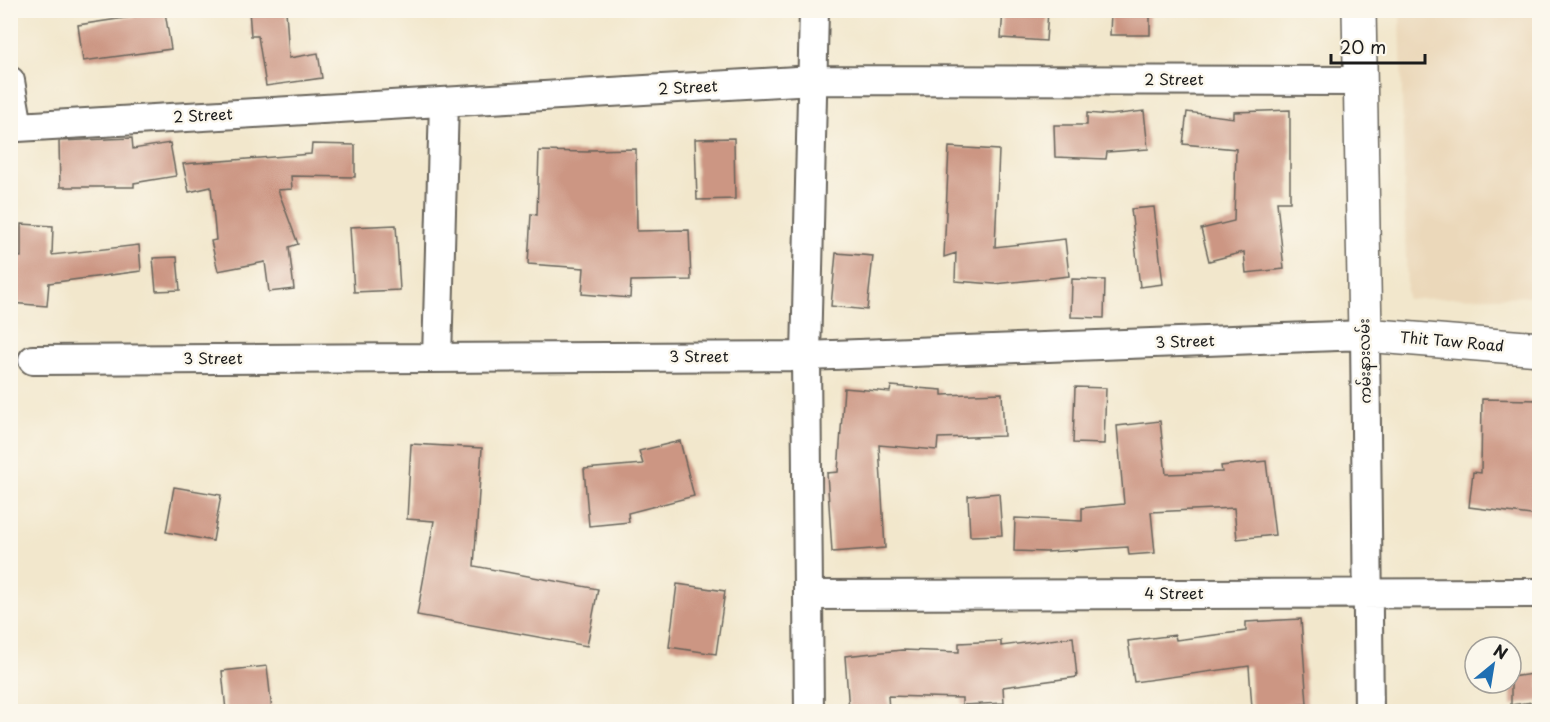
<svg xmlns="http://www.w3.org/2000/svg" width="1550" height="722" font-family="'Playpen Sans','Noto Sans Myanmar',sans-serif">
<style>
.built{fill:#ebd8ba}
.building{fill:#cc9683}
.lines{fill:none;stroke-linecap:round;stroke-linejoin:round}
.street-casing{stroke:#67635a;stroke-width:32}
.secondary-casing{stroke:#67635a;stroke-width:36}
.street{stroke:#fff;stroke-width:28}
.secondary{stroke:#fff;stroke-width:33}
.labels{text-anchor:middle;stroke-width:5;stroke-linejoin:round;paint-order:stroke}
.street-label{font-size:15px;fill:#1c1c1c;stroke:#fbf7ec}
</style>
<rect width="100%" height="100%" fill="#fbf7ec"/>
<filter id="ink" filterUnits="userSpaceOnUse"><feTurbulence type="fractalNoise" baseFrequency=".0167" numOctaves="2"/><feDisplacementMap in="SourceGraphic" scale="12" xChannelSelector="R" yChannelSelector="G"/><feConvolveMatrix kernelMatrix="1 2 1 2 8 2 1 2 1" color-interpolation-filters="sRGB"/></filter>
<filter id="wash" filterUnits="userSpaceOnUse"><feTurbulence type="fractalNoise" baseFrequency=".008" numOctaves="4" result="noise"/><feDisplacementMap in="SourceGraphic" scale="24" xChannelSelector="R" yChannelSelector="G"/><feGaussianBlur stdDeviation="1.35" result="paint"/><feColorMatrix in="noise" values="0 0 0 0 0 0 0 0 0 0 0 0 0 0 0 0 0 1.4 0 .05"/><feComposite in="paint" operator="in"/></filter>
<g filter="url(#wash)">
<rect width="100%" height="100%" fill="#f2e7cc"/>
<!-- built -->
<path class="built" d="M 1400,11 L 1539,11 L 1539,296 L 1407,299 Z"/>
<g id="blocks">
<!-- building -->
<path class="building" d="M 249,10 L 286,10 L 289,58 L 318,53 L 322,78 L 266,86 L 258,36 L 251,36 Z
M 1003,10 L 1048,10 L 1046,41 L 1001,38 Z
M 1111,10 L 1150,10 L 1150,35 L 1110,35 Z
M 165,12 L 171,49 L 83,61 L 78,25 Z
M 1290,110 L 1290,202 L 1277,202 L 1284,269 L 1246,273 L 1244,252 L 1209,261 L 1201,229 L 1234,221 L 1236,149 L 1183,144 L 1187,112 L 1234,118 L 1234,112 Z
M 1144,111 L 1148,149 L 1107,152 L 1106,159 L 1055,157 L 1054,125 L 1087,125 L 1087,113 L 1110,115 Z
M 132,138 L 133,149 L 170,143 L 176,176 L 134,183 L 134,187 L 60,187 L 59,141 Z
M 734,138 L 735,199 L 697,200 L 695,139 Z
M 312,144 L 355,145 L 355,177 L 291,176 L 292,189 L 278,190 L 298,244 L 289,247 L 294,289 L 269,292 L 265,262 L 218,271 L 211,241 L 216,240 L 211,187 L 189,192 L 183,164 L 311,154 Z
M 949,147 L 999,150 L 995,247 L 1065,239 L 1069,276 L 995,284 L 955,281 L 956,253 L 944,257 Z
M 636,149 L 637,231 L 689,230 L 691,280 L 631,281 L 630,298 L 582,294 L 584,268 L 528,264 L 531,214 L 537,215 L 539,151 L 589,152 L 589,150 Z
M 1154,207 L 1163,284 L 1140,287 L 1131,209 Z
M 21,224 L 53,226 L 52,255 L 139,245 L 141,271 L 49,283 L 47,306 L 10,303 L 10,256 L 21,257 Z
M 396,225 L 400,290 L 354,292 L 350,227 Z
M 836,253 L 873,256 L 867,310 L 831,306 Z
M 177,257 L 180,290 L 156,291 L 153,258 Z
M 1072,279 L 1105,280 L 1104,318 L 1071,317 Z
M 891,386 L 942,390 L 942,395 L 1002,393 L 1004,436 L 938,438 L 937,450 L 879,445 L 885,548 L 832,552 L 827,473 L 838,472 L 844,388 L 890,392 Z
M 1075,387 L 1106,388 L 1104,444 L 1073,443 Z
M 1482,399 L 1539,400 L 1539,516 L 1469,507 L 1473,472 L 1481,473 Z
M 1160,421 L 1166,474 L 1222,472 L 1221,466 L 1266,461 L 1275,535 L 1237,539 L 1234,508 L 1151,512 L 1155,553 L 1129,555 L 1128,547 L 1046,552 L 1014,551 L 1015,518 L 1082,521 L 1082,508 L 1124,504 L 1117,426 Z
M 680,441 L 694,496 L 628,513 L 629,522 L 589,526 L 584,469 L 643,464 L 639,451 Z
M 411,444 L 482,448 L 474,566 L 598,589 L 587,646 L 417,615 L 434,521 L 407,519 Z
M 174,487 L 221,495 L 213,541 L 166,532 Z
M 999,493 L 1002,535 L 970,536 L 968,496 Z
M 677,584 L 725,591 L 716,654 L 669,647 Z
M 1301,619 L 1307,704 L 1252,708 L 1249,666 L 1134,682 L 1128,641 L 1175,635 L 1176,640 L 1246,631 L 1246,622 Z
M 1073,637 L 1077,677 L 1003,687 L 1004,703 L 962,705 L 962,698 L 888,696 L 889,710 L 849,711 L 845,656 L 902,650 L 959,652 L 959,643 L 1001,641 L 1001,646 Z
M 267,666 L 272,711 L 226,711 L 222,671 Z
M 1539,673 L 1539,701 L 1511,705 L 1511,677 Z"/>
</g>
</g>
<g filter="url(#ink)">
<use href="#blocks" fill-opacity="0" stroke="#67635a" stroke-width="1.5"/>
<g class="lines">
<!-- street casing -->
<g class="street-casing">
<path id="street" d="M 10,81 L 18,127 L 813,80 L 1360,81
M 437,358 L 444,102
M 33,360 L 806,356 L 1365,335 L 1369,712
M 808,595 L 1540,593
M 809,712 L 806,356 L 814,10"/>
</g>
<!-- secondary casing -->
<g class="secondary-casing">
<path id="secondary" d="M 1359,10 L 1365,335 L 1540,349"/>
</g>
<!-- street -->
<use href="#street" class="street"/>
<!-- secondary -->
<use href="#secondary" class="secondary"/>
</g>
</g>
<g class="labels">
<!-- street labels -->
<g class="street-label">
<text x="1174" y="85">2 Street</text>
<text transform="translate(688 88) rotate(-3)" y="5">2 Street</text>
<text transform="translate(203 116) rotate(-3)" y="5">2 Street</text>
<text transform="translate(1185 342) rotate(-2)" y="5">3 Street</text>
<text transform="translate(1452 342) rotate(5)" y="5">Thit Taw Road</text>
<text x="699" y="362">3 Street</text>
<text x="213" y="364">3 Street</text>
<text transform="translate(1365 361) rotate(-91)" y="5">ကမ်းနားလမ်း</text>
<text x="1174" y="599">4 Street</text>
</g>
</g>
<!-- margin -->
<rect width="1550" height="722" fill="none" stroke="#fbf7ec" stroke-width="36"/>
<!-- north arrow -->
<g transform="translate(1493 665) rotate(30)"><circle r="28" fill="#fbf7ec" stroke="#a29f99" stroke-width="1.5"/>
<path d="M0-4.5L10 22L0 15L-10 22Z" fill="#1f6fb2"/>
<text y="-9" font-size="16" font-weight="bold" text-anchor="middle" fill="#1c1c1c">N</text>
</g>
<!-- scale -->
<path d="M1331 54v9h94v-9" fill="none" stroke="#1c1c1c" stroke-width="3"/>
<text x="1340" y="54" font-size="18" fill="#1c1c1c" stroke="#fbf7ec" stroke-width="4.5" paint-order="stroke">20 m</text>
</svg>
